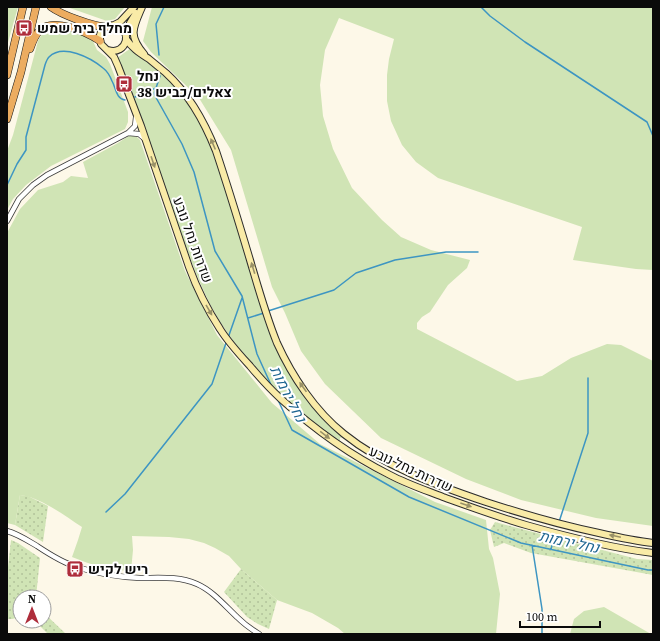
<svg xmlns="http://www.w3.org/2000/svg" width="660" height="641" font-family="'Source Serif 4',Heebo,serif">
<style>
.grass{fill:#d0e4b5}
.park{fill:url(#park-dots)}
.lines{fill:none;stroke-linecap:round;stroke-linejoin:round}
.stream{stroke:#3d95c2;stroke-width:1.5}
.minor-casing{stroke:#3d3d3d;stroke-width:6}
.secondary-casing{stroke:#2c2c2c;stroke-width:8}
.trunk-casing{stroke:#1b1b1b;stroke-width:8}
.minor{stroke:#fff;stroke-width:4.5}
.secondary{stroke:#f9eba7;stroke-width:6}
.trunk{stroke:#ecac60;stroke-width:7}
.oneway{fill:#999168}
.labels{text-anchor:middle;stroke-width:4;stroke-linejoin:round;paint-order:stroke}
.poi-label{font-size:14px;font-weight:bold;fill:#0a0a0a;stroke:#fff;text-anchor:start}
.street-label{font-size:14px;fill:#0a0a0a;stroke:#fff}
.water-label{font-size:15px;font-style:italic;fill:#1e6591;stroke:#fff}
</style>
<defs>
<pattern id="park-dots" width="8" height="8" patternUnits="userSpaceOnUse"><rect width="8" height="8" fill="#d0e4b5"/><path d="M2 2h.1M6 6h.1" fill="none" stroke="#b1c29a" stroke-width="1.8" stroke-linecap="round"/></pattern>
</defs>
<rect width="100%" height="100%" fill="#fdf8e8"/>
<!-- grass -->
<path class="grass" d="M 7,7 L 18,7 L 7,46 Z
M 67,7 L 125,7 L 115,19 L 107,21 Z
M 152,7 L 653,7 L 653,270 L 636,269 L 573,260 L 582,227 L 438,178 L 416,162 L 402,145 L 391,121 L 387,101 L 387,75 L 389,59 L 394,39 L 339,18 L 325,50 L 320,85 L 323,116 L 333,149 L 352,188 L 382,220 L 401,237 L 431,250 L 470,260 L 467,268 L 448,285 L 430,312 L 422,317 L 417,323 L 417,329 L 517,381 L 542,376 L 571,358 L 607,344 L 621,345 L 653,361 L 653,526 L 596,518 L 521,500 L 466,479 L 381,438 L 325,384 L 301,351 L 285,313 L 272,287 L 231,150 L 199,98 L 151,52 L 143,41 Z
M 52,27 L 65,28 L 92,39 L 97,50 L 106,57 L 110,64 L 128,112 L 128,122 L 125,129 L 51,166 L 26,185 L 13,199 L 7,210 L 7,151 L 13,135 L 38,41 L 42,34 Z
M 131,48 L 148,60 L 175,85 L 188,102 L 199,119 L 214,151 L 251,270 L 295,382 L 322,417 L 342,437 L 340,438 L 340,442 C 318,428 300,411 281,394 C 251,365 224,334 206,296 C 185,251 171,203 155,157 C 148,137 141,118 134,100 C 129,85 124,71 117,58 Z
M 130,135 L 137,137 L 140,140 L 185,271 L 217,335 L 272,403 L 320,444 L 435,502 L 486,520 L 489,549 L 493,558 L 500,594 L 496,634 L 345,634 L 338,628 L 312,613 L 277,600 L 241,569 L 229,556 L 215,548 L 204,543 L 189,539 L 169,537 L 132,536 L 133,550 L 131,571 C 111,570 91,565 72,557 L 78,540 L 82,527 C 65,516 40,497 20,495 L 15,525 L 7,523 L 7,233 L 20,209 L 38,190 L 63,182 L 71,176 L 88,178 L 83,162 L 118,143 Z
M 604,607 L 651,634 L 570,634 L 574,619 L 584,611 Z"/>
<!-- park -->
<path class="park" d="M 20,495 L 28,496 L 48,506 L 43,542 L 15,525 Z
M 495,522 L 637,559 L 653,560 L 653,575 L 531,553 L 504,543 L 494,547 L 490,530 Z
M 11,540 L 18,543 L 40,558 L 36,597 L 20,597 L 20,617 L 12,619 L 7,619 L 7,568 L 8,567 Z
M 241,569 L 277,600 L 269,629 L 258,624 L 247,617 L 224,592 Z
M 44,613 L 66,634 L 48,634 L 35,621 L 44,621 Z"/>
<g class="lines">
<!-- stream -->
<path class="stream" d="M 481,7 L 490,16 L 525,42 L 647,122 L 653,136
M 159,55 L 156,24 L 164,7
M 160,76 L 154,94 L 182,144 L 194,172 L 215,251 L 242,296 L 257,354 L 272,387
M 135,97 L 156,88
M 7,185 L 17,164 L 26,150 L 26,137 L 45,65 C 46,62 47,59 49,57 C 63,43 91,58 103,68 C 107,71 110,76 112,81 C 116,88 116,99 125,100
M 268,311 L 334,290 L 356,273 L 395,260 L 446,252 L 478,252
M 248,318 L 264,313
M 228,338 L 242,298
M 278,400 L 292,430 L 409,497 L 521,543 L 648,570 L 653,570
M 106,512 L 125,494 L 212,384 L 226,343
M 559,522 L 588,433 L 588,378
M 532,545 L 542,609 L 542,634
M 551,549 L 555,535"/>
<!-- minor casing -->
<g class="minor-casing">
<path id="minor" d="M 128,133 L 139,134 L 145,139
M 7,221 L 19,199 L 33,185 L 47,175 L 128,133 L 135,126 L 136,117
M 7,531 C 18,534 27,540 37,546 C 49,554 63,563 77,567 C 98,574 119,577 140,578 C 160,578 178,576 197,584 C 213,591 225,606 237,617 C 244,624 251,629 259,634"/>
</g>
<!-- secondary casing -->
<g class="secondary-casing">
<path id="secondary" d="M 134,7 L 120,22 L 114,25 L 108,26 L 105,28 L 101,32 L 100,35 L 100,39 L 101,44 L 114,57 L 118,66 L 141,126 L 189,267 C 197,289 207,309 220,329 C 228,342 240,355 250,366 C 260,378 270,389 281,399 C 313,428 352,456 390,475 C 407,484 425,490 443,497 C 471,507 498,517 526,525 C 568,537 610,548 653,553
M 142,7 C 133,28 128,35 144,54
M 126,35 L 130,23 L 136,13
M 126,39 C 132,48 140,53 149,59 C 155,64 160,68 166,73 C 189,94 205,123 216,151 C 228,187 239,223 250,260 C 258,287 266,316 277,343 C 292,376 315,411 344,434 C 385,467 436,485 486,502 C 523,514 561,525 599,533 C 617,537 635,541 653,543
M 108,50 C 127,56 134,29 114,25"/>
</g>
<!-- trunk casing -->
<g class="trunk-casing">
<path id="trunk" d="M 51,7 C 62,15 92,26 106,27
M 30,49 C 32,43 35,35 40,30 C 54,17 86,32 100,41
M 7,75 L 23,7
M 7,119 L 21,72 L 36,7"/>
</g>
<!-- minor -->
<use href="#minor" class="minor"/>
<!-- secondary -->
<use href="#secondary" class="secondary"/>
<!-- trunk -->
<use href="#trunk" class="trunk"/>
</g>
<!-- one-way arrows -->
<defs><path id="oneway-solid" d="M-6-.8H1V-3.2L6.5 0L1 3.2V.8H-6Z"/></defs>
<g class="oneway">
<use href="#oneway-solid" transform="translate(213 144) rotate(-113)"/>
<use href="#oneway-solid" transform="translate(153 162) rotate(71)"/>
<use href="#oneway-solid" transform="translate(253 268) rotate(-107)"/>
<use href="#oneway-solid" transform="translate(209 310) rotate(60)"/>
<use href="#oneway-solid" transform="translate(303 387) rotate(-125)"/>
<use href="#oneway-solid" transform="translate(325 435) rotate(37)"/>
<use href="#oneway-solid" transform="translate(466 505) rotate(19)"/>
<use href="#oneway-solid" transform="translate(615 536) rotate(-168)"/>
</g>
<!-- icons -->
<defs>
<g id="bus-square" transform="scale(0.9)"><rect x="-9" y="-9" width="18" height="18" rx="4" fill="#ae2d3b" stroke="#fff"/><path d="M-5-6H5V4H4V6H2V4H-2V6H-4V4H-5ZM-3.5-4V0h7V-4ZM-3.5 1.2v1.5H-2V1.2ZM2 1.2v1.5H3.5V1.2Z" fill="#fff"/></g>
</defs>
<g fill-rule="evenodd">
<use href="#bus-square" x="24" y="28"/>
<use href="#bus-square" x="124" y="84"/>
<use href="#bus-square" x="75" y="569"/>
</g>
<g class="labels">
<!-- poi labels -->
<g class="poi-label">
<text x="37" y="33">מחלף בית שמש</text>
<text x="137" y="81">נחל<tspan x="137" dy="16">צאלים/כביש 38</tspan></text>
<text x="88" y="574">ריש לקיש</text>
</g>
<!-- street labels -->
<g class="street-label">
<text transform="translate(193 240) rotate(70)" y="5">שדרות נחל נובע</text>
<text transform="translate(411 469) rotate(25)" y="5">שדרות נחל נובע</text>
</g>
<!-- water labels -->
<g class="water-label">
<text transform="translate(288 394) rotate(63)" y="5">נחל ירמות</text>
<text transform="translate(569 542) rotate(12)" y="5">נחל ירמות</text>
</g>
</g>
<!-- border -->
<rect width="660" height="641" fill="none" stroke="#0a0a0a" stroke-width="16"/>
<!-- north arrow -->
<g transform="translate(32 609)"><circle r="19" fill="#ffffff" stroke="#9d9d9d"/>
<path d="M0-3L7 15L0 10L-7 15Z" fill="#ae2d3b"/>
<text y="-6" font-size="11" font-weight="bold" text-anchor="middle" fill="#0a0a0a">N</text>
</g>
<!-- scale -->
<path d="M520 621v6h80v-6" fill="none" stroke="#0a0a0a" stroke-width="2"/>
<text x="526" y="621" font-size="12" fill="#0a0a0a" stroke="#ffffff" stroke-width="3" paint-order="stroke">100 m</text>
</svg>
